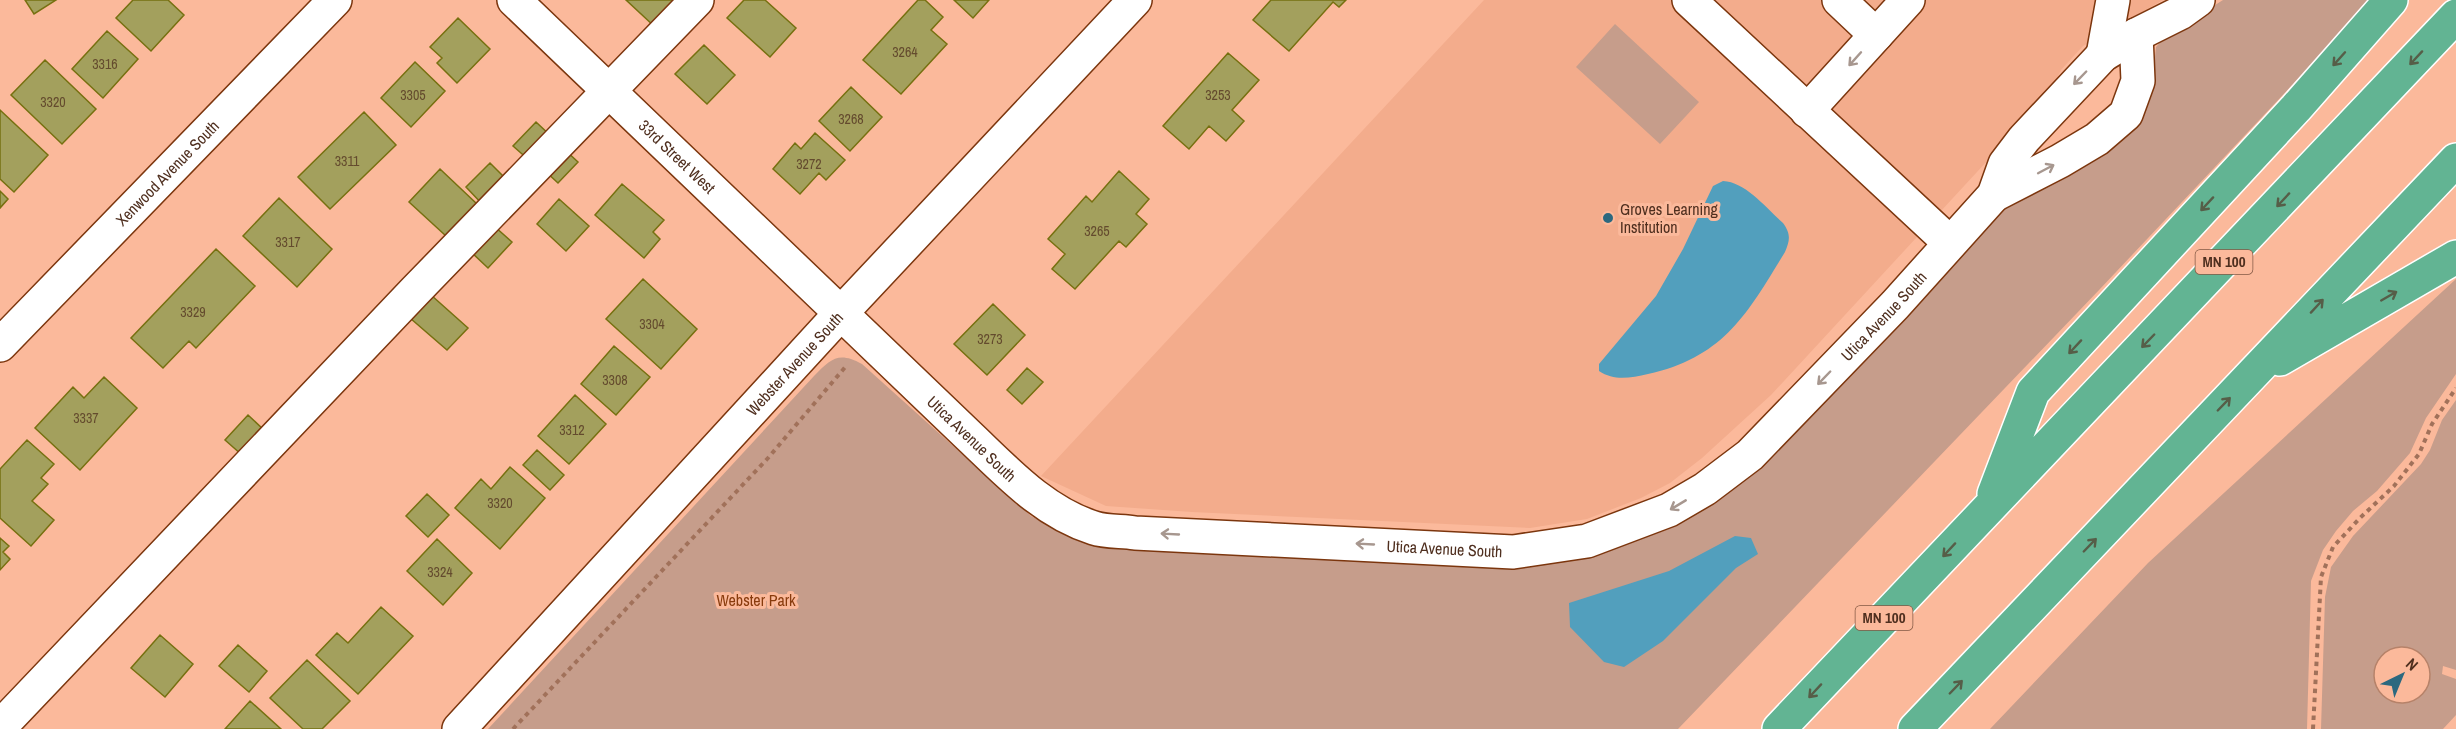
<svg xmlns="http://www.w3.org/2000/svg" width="2456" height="729" font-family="'Archivo Narrow',sans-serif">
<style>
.built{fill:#f3ac8c}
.green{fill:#c69d8b;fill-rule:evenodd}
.water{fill:#529fbd}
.building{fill:#a3a05d;stroke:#767010;stroke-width:1.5}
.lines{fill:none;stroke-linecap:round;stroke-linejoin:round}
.minor-casing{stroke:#7c360e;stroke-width:36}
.highway-casing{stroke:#fff;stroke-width:36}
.path{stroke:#a1715a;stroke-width:4;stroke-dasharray:4.5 4.5;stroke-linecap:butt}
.minor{stroke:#fff;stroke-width:33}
.highway{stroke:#62b493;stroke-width:33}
.oneway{stroke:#565e48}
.oneway2{stroke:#a7978f}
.poi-dot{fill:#2b687f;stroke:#fbb99b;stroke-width:2}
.labels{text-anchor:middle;stroke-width:6;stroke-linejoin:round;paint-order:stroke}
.number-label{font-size:14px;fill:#644b2e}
.shield{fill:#fbb99b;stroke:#835844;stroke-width:1.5}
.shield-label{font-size:15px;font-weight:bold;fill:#4f2f1f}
.street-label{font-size:16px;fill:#4f2f1f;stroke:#fbb99b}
.poi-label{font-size:16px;fill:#4f2f1f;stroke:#fbb99b;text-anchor:start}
.park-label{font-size:16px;fill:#883b0d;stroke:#fbb99b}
</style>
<rect width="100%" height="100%" fill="#fbb99b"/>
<!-- built -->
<path class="built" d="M 1484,0 L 2163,0 L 2083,46 L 2061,70 L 2048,96 L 2038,106 L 1771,395 L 1702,458 L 1670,483 L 1641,498 L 1587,519 L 1530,528 L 1192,512 L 1106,506 L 1041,476 Z"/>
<!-- green -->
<path class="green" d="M 2223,0 L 2369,0 L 2344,30 L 2100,289 L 1678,729 L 488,729 L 814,376 C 831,359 838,351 862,364 L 1031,516 L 1044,523 L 1074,535 L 1599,553 L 1669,529 L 1714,501 L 1996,215 L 2153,75 L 2156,47 L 2165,37 Z
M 1615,24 L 1699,102 L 1660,144 L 1576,67 Z
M 2456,279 L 2456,374 L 2426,418 L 2410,453 L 2377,491 L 2353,511 L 2336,531 L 2323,550 L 2311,581 L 2307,729 L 1990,729 L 2148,563 Z
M 2456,400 L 2456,670 L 2443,666 L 2442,674 L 2456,679 L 2456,715 L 2443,729 L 2321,729 L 2325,597 L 2331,567 L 2353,536 L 2421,464 L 2430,450 L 2442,420 ZM 2384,657 L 2420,657 L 2420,693 L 2384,693 Z"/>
<!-- water -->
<path class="water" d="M 1723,181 C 1746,182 1766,208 1783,223 C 1791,234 1790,240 1785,252 C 1747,314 1724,357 1648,374 C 1630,378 1614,381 1599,371 L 1599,364 L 1656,296 L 1683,249 L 1713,186 Z
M 1735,536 L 1751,538 L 1758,554 L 1736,568 L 1663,641 L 1624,667 L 1604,662 L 1570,627 L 1569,603 L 1669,571 Z"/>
<!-- building -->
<path class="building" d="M 25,0 L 56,0 L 34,14 Z
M 133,0 L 168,0 L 184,15 L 151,51 L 116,18 Z
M 626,0 L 680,0 L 655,27 Z
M 744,0 L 765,0 L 796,28 L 770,57 L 727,18 Z
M 918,0 L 925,0 L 943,17 L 931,30 L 947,44 L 901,94 L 863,60 Z
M 954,0 L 989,0 L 973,18 Z
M 1271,0 L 1346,0 L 1339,7 L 1333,2 L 1289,51 L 1253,20 Z
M 458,18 L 490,49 L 457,83 L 437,63 L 442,58 L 430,47 Z
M 107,31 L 138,59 L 103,98 L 72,69 Z
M 704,45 L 735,75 L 707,104 L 675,74 Z
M 1228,53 L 1259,80 L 1232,110 L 1244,121 L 1226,141 L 1209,126 L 1189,149 L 1163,126 Z
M 45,60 L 96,109 L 62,144 L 11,95 Z
M 415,62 L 445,91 L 411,127 L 381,98 Z
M 851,87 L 882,117 L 850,151 L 819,121 Z
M 0,110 L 48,155 L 14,192 L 0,179 Z
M 364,112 L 396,145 L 330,209 L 298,177 Z
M 536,122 L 552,137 L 530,161 L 513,146 Z
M 815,133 L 845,160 L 826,180 L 819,173 L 800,194 L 773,169 L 795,143 L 801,149 Z
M 564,149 L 578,162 L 558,183 L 544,170 Z
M 490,163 L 508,181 L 484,206 L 466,187 Z
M 440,169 L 477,204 L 446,236 L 409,202 Z
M 1119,171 L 1149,199 L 1136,214 L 1147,224 L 1126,247 L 1119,241 L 1075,289 L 1052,269 L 1065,254 L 1048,239 L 1086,196 L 1092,202 Z
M 622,184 L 664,220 L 653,232 L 660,239 L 644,258 L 595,215 Z
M 0,191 L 8,199 L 0,208 Z
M 279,198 L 332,249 L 297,287 L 243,236 Z
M 559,199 L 589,226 L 566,251 L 537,224 Z
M 494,226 L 512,242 L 488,268 L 470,251 Z
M 216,249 L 255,286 L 196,348 L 189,341 L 163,368 L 131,338 Z
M 643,279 L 697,329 L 661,369 L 606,319 Z
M 431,295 L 468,328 L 447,350 L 410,318 Z
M 993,304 L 1025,335 L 987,375 L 954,344 Z
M 614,346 L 650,377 L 616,415 L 581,384 Z
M 1027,368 L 1043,382 L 1022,404 L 1007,390 Z
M 104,377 L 137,408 L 80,470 L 35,428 L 73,387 L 84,398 Z
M 575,395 L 606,424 L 569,464 L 538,436 Z
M 248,415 L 264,430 L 242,455 L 225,440 Z
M 27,440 L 54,464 L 41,478 L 48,484 L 32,501 L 54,520 L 31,546 L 0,518 L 0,469 Z
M 537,450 L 564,475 L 550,490 L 523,465 Z
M 510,467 L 545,498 L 500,549 L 455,508 L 481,479 L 491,489 Z
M 427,494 L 449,515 L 428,537 L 406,516 Z
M 0,538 L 9,546 L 3,552 L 10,559 L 0,570 Z
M 437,539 L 472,573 L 443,605 L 407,571 Z
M 381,607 L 413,636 L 358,694 L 316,655 L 337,633 L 348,643 Z
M 160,635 L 193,664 L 165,697 L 131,668 Z
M 238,645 L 267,671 L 249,692 L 219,666 Z
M 307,660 L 350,701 L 322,729 L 303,729 L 270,698 Z
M 250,701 L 281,729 L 225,729 Z"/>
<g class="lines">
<!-- minor casing -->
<g class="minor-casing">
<g id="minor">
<path id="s1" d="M 514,0 L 969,436 C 1006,471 1043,512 1094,528 C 1106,532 1122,531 1135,533 L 1513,552 L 1587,541 L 1669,510 L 1705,489 L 1750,455 L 1895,305 L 1994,195 L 2005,164 L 2024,139 L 2103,55 L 2136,35 L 2180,13 L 2198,0"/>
<path d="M 1689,0 L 1950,243"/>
<path d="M 1839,0 L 1876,35"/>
<path d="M 2103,55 L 2113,0"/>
<path d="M 1807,111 L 1908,0"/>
<path d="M 1994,195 L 2060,161 L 2097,139 L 2126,114 L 2138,81 L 2136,35"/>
<path id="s2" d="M 0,345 L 335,0"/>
<path d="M 0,727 L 415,291 L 697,0"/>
<path id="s3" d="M 459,729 L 841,313 L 1135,0"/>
</g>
</g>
<!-- highway casing -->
<g class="highway-casing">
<path id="highway" d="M 2280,359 L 2456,257
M 1994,494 L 2033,392 L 2296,108 L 2391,0
M 1779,729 L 2456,16
M 1915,729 L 2456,160"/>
</g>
<!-- path -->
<path class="path" d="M 513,729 L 768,458 L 847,365
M 2313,729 L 2321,577 L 2333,547 L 2360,518 L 2394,486 L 2419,454 L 2432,424 L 2456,388"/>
<!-- minor -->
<use href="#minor" class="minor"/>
<!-- highway -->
<use href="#highway" class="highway"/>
</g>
<!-- one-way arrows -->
<defs><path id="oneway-shaft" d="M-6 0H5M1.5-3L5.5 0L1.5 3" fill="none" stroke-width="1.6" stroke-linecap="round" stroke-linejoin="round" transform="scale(1.5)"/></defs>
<g class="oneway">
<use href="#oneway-shaft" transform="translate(2416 58) rotate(133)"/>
<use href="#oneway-shaft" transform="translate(2339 59) rotate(132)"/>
<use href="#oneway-shaft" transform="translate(2283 200) rotate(133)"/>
<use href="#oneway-shaft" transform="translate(2207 204) rotate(133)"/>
<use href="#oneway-shaft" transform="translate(2389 296) rotate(-30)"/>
<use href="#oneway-shaft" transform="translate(2317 306) rotate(-47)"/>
<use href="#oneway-shaft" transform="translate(2148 341) rotate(134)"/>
<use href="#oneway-shaft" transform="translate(2075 347) rotate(133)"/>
<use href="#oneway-shaft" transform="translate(2224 404) rotate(-46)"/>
<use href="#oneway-shaft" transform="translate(2090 545) rotate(-46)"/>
<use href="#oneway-shaft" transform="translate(1949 550) rotate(133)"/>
<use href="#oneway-shaft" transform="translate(1956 687) rotate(-46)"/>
<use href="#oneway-shaft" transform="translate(1815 691) rotate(133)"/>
</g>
<g class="oneway2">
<use href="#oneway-shaft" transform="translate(1855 59) rotate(132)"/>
<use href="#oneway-shaft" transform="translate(2080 78) rotate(134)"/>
<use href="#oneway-shaft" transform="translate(2046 169) rotate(-28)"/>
<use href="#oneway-shaft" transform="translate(1824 378) rotate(134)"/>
<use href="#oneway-shaft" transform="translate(1678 505) rotate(149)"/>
<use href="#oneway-shaft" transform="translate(1170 534) rotate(-177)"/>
<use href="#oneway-shaft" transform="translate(1365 544) rotate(-177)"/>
</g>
<!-- markers -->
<circle class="poi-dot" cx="1608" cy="218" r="6"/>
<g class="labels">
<!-- number labels -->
<g class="number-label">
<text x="905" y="57">3264</text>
<text x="105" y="69">3316</text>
<text x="413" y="100">3305</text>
<text x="1218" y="100">3253</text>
<text x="53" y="107">3320</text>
<text x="851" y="124">3268</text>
<text x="347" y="166">3311</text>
<text x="809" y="169">3272</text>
<text x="1097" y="236">3265</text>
<text x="288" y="247">3317</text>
<text x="193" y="317">3329</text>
<text x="652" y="329">3304</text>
<text x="990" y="344">3273</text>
<text x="615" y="385">3308</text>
<text x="86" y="423">3337</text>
<text x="572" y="435">3312</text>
<text x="500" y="508">3320</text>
<text x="440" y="577">3324</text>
</g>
<!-- shield labels -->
<g class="shield">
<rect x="2195.5" y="250" width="57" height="24" rx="4.5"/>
<rect x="1855.5" y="606" width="57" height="24" rx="4.5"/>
</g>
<g class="shield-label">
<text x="2224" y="267">MN 100</text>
<text x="1884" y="623">MN 100</text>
</g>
<!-- street labels -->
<g class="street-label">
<text dy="6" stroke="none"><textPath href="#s1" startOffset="226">33rd Street West</textPath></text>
<text dy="6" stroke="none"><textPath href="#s2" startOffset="240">Xenwood Avenue South</textPath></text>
<text dy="6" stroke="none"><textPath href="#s1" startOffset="1660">Utica Avenue South</textPath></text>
<text dy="6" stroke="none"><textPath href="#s3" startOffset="496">Webster Avenue South</textPath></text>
<text dy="6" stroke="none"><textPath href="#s1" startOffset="634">Utica Avenue South</textPath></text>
<text dy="6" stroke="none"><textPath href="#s1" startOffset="1138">Utica Avenue South</textPath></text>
</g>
<!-- poi labels -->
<g class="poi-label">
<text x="1620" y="215">Groves Learning<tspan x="1620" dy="18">Institution</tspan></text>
</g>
<!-- park labels -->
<g class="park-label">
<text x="756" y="606">Webster Park</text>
</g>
</g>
<!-- north arrow -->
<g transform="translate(2402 675) rotate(43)"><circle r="28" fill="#fbb99b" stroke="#b68269" stroke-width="1.5"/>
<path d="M0-4.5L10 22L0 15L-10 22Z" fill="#2b687f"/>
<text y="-9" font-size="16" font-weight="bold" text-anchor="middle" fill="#4f2f1f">N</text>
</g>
</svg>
